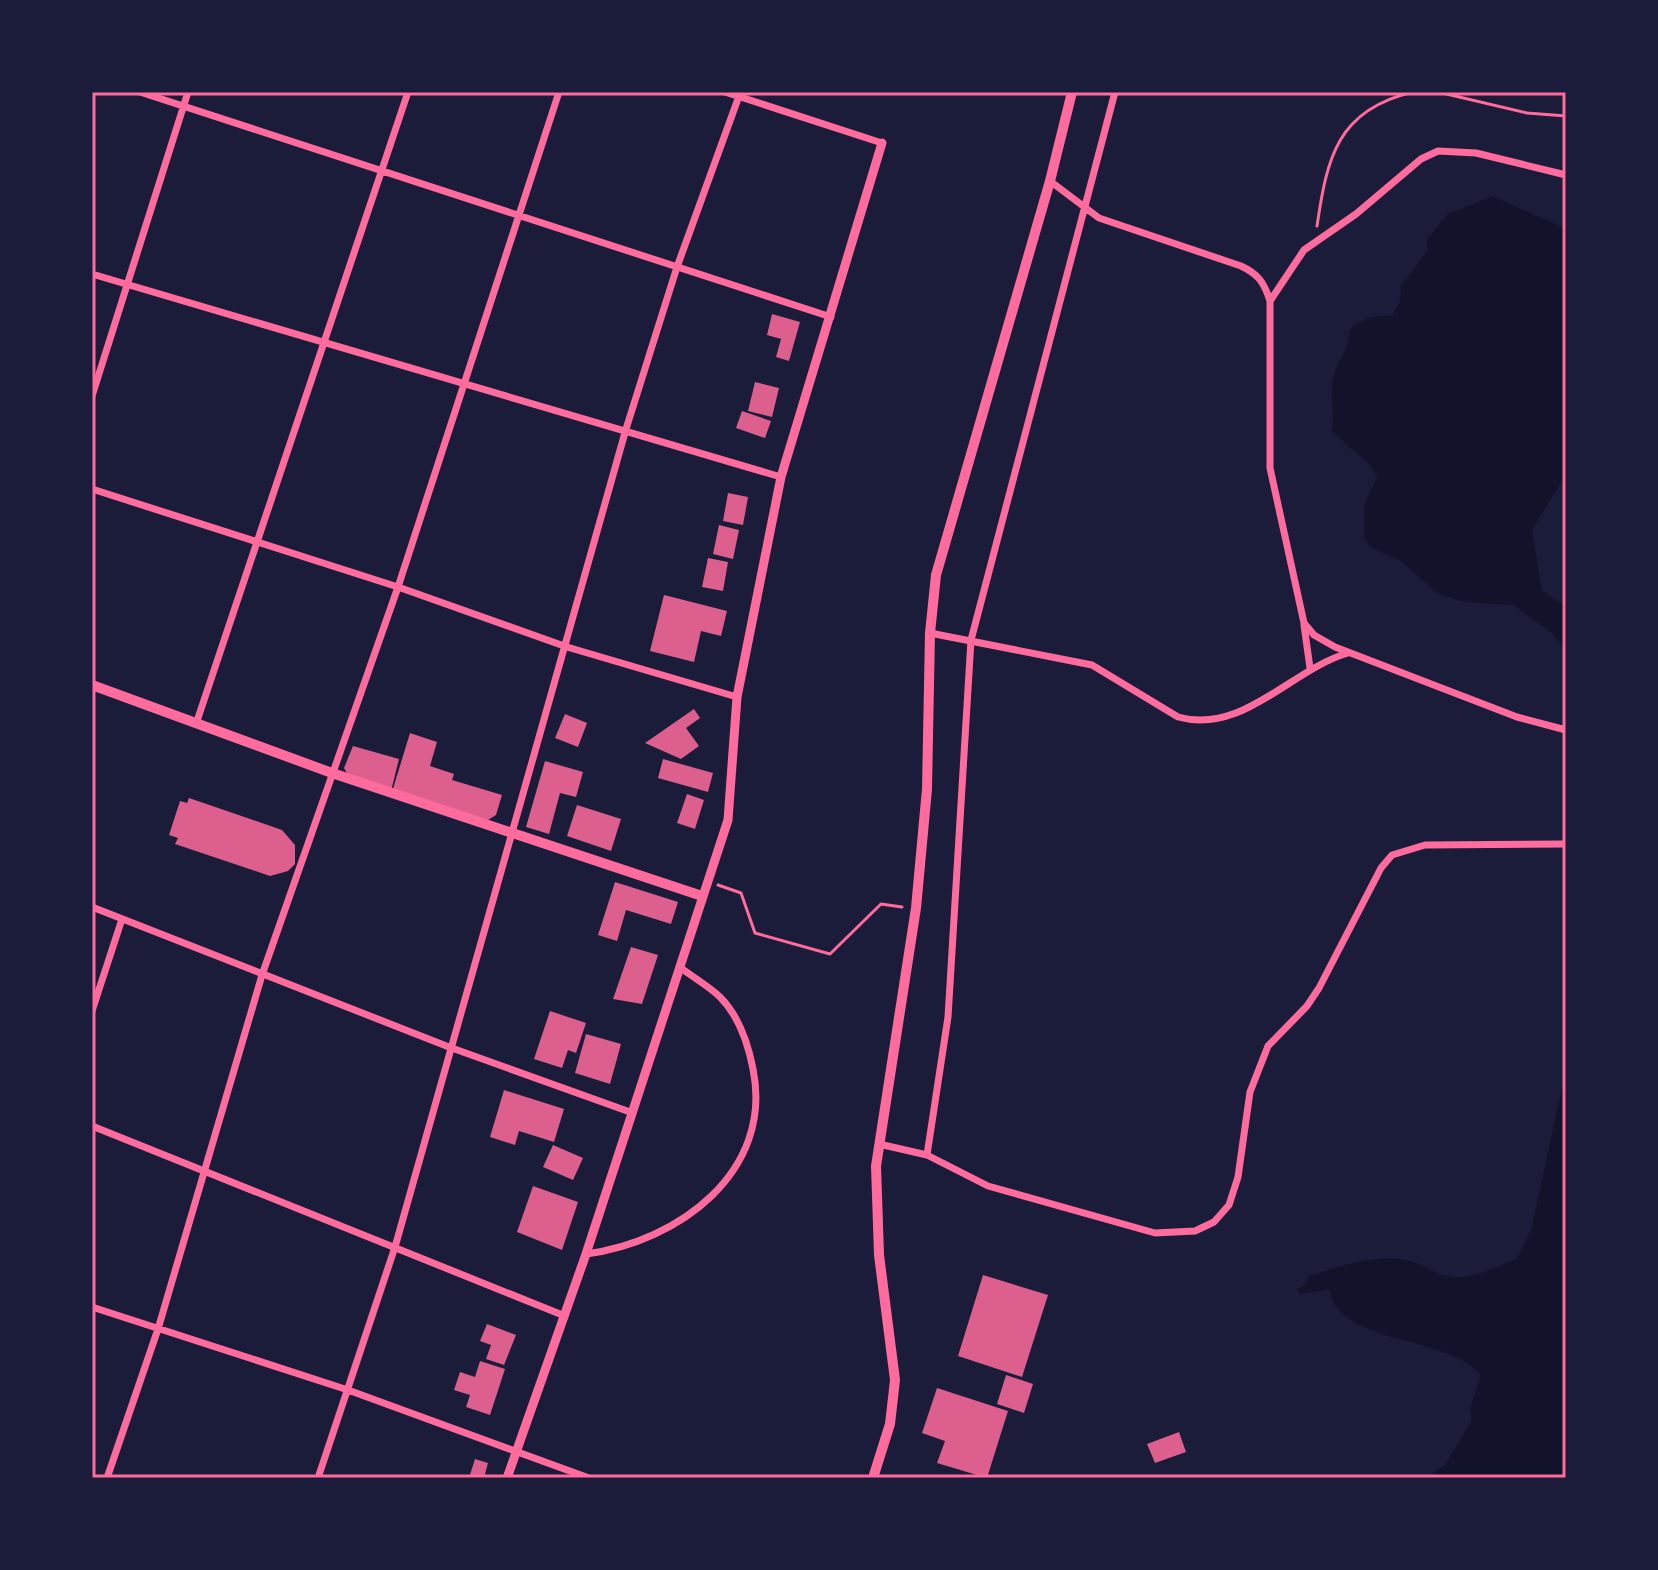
<svg xmlns="http://www.w3.org/2000/svg" width="1658" height="1570" font-family="'Noto Serif',serif">
<style>
.water{fill:#12122b}
.building{fill:#dd5f8e}
.lines{fill:none;stroke-linecap:round;stroke-linejoin:round}
.path{stroke:#ff6b9d;stroke-width:3}
.minor{stroke:#ff6b9d;stroke-width:7}
.tertiary{stroke:#ff6b9d;stroke-width:9}
.secondary{stroke:#ff6b9d;stroke-width:10}
.neatline{fill:none;stroke:#ff6b9d;stroke-width:3}
</style>
<rect width="100%" height="100%" fill="#1b1b3a"/>
<!-- water -->
<path class="water" d="M 1492,196 L 1566,229 L 1566,474 L 1532,530 L 1542,591 L 1566,606 L 1566,650 L 1552,633 L 1513,605 L 1464,602 L 1437,593 L 1401,561 L 1371,547 L 1364,538 L 1364,506 L 1377,477 L 1368,463 L 1331,431 C 1336,414 1330,402 1332,385 C 1333,366 1350,351 1350,330 C 1364,317 1374,315 1392,316 L 1400,301 L 1401,286 L 1428,250 L 1426,241 L 1447,215 Z
M 1566,1069 L 1566,1478 L 1426,1478 L 1445,1465 L 1472,1420 L 1470,1409 L 1481,1375 C 1447,1334 1335,1345 1330,1289 L 1300,1294 L 1297,1289 L 1305,1285 L 1309,1276 C 1338,1267 1369,1256 1400,1259 C 1422,1261 1434,1276 1453,1277 C 1474,1279 1499,1266 1518,1258 L 1532,1227 Z"/>
<!-- building -->
<path class="building" d="M 772,314 L 800,322 L 789,361 L 776,357 L 781,339 L 767,335 Z
M 755,382 L 779,388 L 772,417 L 748,411 Z
M 742,411 L 771,421 L 765,438 L 736,428 Z
M 728,493 L 748,497 L 743,525 L 723,521 Z
M 719,525 L 739,530 L 733,559 L 713,554 Z
M 708,558 L 728,562 L 723,591 L 702,587 Z
M 664,595 L 727,611 L 721,636 L 701,631 L 694,662 L 650,651 Z
M 694,709 L 700,718 L 686,728 L 699,746 L 681,759 L 645,743 Z
M 565,714 L 587,723 L 578,747 L 555,738 Z
M 410,733 L 437,742 L 430,766 L 454,774 L 452,780 L 502,795 L 496,815 L 488,820 L 392,792 Z
M 353,746 L 399,759 L 391,791 L 350,779 L 344,768 Z
M 663,759 L 713,773 L 708,792 L 658,778 Z
M 545,761 L 583,772 L 576,797 L 560,793 L 549,834 L 526,827 Z
M 687,794 L 704,800 L 695,829 L 677,823 Z
M 189,798 L 282,830 L 295,845 L 295,864 L 288,871 L 270,876 L 175,844 L 178,838 L 169,835 L 180,801 L 187,803 Z
M 577,805 L 621,819 L 611,851 L 567,836 Z
M 615,882 L 678,902 L 671,924 L 626,910 L 617,941 L 598,935 Z
M 631,947 L 658,955 L 642,1004 L 613,999 Z
M 550,1011 L 586,1023 L 576,1053 L 568,1050 L 562,1068 L 534,1059 Z
M 586,1034 L 621,1044 L 610,1084 L 575,1073 Z
M 504,1090 L 564,1109 L 554,1142 L 519,1131 L 515,1145 L 490,1137 Z
M 553,1145 L 583,1158 L 573,1180 L 543,1167 Z
M 533,1186 L 578,1202 L 562,1250 L 517,1232 Z
M 983,1275 L 1048,1295 L 1022,1377 L 958,1356 Z
M 487,1324 L 516,1335 L 504,1365 L 486,1359 L 491,1345 L 480,1341 Z
M 480,1361 L 505,1369 L 490,1415 L 466,1407 L 470,1395 L 454,1390 L 460,1372 L 475,1377 Z
M 1006,1375 L 1033,1384 L 1024,1413 L 997,1404 Z
M 937,1388 L 1008,1411 L 987,1478 L 937,1463 L 945,1441 L 922,1433 Z
M 1179,1432 L 1186,1452 L 1155,1463 L 1147,1444 Z
M 475,1459 L 488,1463 L 484,1478 L 469,1478 Z"/>
<g class="lines">
<!-- path -->
<path class="path" d="M 1438,92 L 1527,113 L 1566,116
M 1317,226 C 1327,158 1337,110 1413,92
M 718,885 L 741,893 L 755,933 L 830,954 L 881,904 L 902,907"/>
<!-- minor -->
<path class="minor" d="M 140,92 L 831,317
M 725,92 L 882,143
M 1050,181 L 1099,218 L 1241,266 C 1258,274 1264,282 1270,301 L 1270,468 L 1304,623 L 1314,635 L 1335,647 L 1517,717 L 1566,730
M 92,274 L 781,477
M 1270,301 L 1304,250 L 1356,214 L 1421,159 L 1438,151 L 1476,153 L 1566,175
M 92,396 L 188,92
M 92,489 L 398,587 L 567,647 L 737,697
M 1304,625 L 1310,668
M 930,633 L 1092,665 L 1178,717 C 1243,735 1290,670 1348,653
M 197,721 L 408,92
M 92,907 L 449,1047 L 630,1112
M 92,1011 L 122,919
M 92,1126 L 565,1316
M 879,1144 L 927,1155 L 988,1186 L 1155,1233 L 1195,1231 L 1214,1222 L 1229,1205 L 1238,1177 L 1250,1092 L 1268,1046 L 1307,1006 L 1319,988 L 1381,868 L 1392,855 L 1425,845 L 1566,844
M 927,1155 L 948,1017 L 971,640 L 1115,92
M 586,1254 C 678,1242 774,1172 753,1069 C 748,1043 739,1016 720,997 C 709,986 694,978 681,968
M 92,1307 L 348,1390 L 589,1478
M 107,1478 L 158,1329 L 262,975 L 398,587 L 559,92
M 318,1478 L 395,1247 L 626,429 L 677,267 L 739,96"/>
<!-- tertiary -->
<path class="tertiary" d="M 507,1478 L 586,1254 L 728,820 L 737,697 L 781,477 L 882,143"/>
<!-- secondary -->
<path class="secondary" d="M 92,685 L 332,773 L 702,896
M 873,1478 L 890,1424 L 895,1380 L 879,1255 L 876,1166 L 916,908 L 927,789 L 930,633 L 936,575 L 1050,181 L 1072,92"/>
</g>
<!-- border -->
<rect width="1658" height="1570" fill="none" stroke="#1b1b3a" stroke-width="188"/>
<rect x="94" y="94" width="1470" height="1382" class="neatline"/>
</svg>
